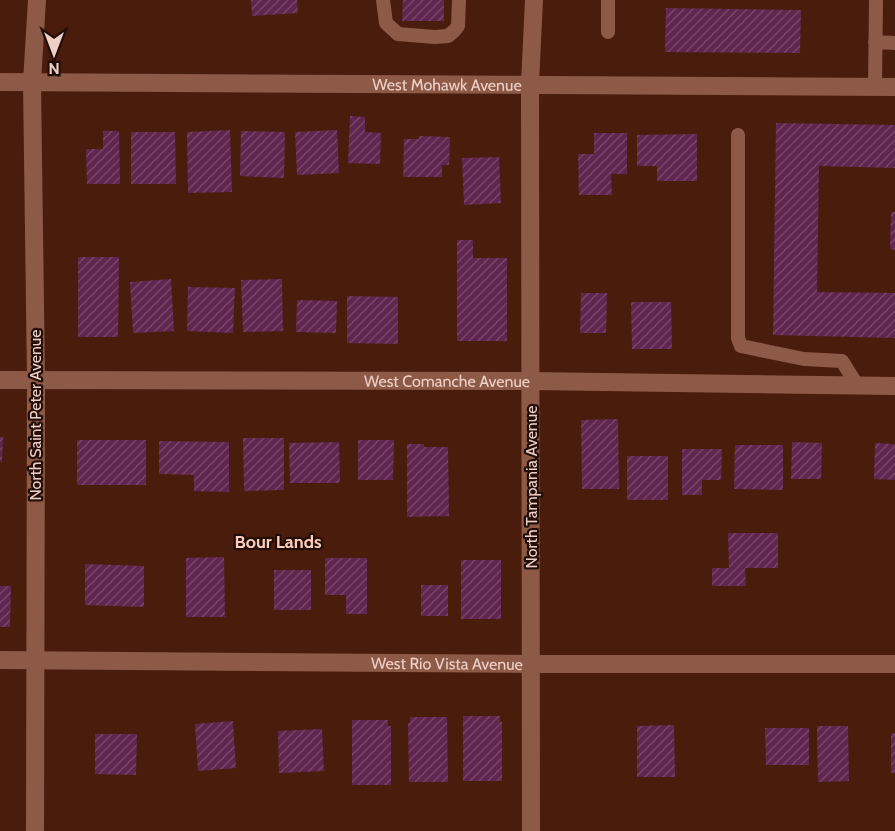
<svg xmlns="http://www.w3.org/2000/svg" width="895" height="831" font-family="Cabin,sans-serif">
<style>
.building{fill:url(#building-hatch)}
.lines{fill:none;stroke-linecap:round;stroke-linejoin:round}
.lane{stroke:#8e5a48;stroke-width:14}
.street{stroke:#8e5a48;stroke-width:18}
.labels{text-anchor:middle;stroke-width:4.5;stroke-linejoin:round;paint-order:stroke}
.street-label{font-size:16px;fill:#efd0c6;stroke:#230e07}
.neighbourhood-label{font-size:18px;font-weight:bold;fill:#fdccbc;stroke:#230e07}
</style>
<defs>
<pattern id="building-hatch" width="6" height="6" patternUnits="userSpaceOnUse" patternTransform="scale(1.5)"><rect width="6" height="6" fill="#602650"/><path d="M-1 1l2-2M0 6l6-6M5 7l2-2" fill="none" stroke="#774468"/></pattern>
</defs>
<rect width="100%" height="100%" fill="#4a1c0c"/>
<!-- building -->
<path class="building" d="M 251,0 L 297,0 L 298,13 L 252,16 Z
M 403,0 L 444,0 L 444,21 L 402,21 Z
M 666,8 L 801,10 L 800,53 L 665,52 Z
M 350,116 L 365,117 L 365,132 L 381,133 L 380,164 L 348,163 Z
M 776,123 L 895,125 L 895,168 L 819,166 L 817,292 L 895,293 L 895,338 L 773,335 Z
M 230,130 L 232,192 L 188,193 L 187,132 Z
M 337,130 L 339,173 L 297,175 L 295,132 Z
M 103,131 L 119,131 L 120,184 L 87,184 L 86,149 L 103,149 Z
M 241,131 L 285,132 L 284,178 L 240,176 Z
M 131,132 L 175,132 L 176,184 L 131,184 Z
M 594,133 L 627,133 L 627,174 L 611,174 L 612,195 L 579,195 L 578,154 L 594,154 Z
M 697,134 L 697,181 L 657,181 L 657,166 L 637,166 L 637,135 Z
M 419,136 L 450,137 L 449,165 L 442,165 L 442,177 L 403,177 L 404,139 L 419,139 Z
M 499,157 L 501,203 L 464,205 L 462,158 Z
M 891,212 L 895,212 L 895,250 L 890,249 Z
M 457,240 L 473,240 L 473,258 L 507,258 L 507,341 L 457,341 Z
M 78,257 L 119,257 L 118,337 L 78,337 Z
M 171,279 L 174,331 L 133,333 L 130,282 Z
M 282,279 L 283,331 L 243,332 L 241,280 Z
M 188,287 L 235,288 L 233,333 L 187,331 Z
M 581,293 L 607,293 L 606,333 L 580,333 Z
M 347,296 L 398,297 L 398,344 L 347,343 Z
M 297,300 L 337,301 L 336,333 L 296,332 Z
M 631,302 L 671,302 L 672,349 L 632,349 Z
M 618,419 L 619,489 L 582,489 L 581,420 Z
M 0,437 L 3,437 L 2,462 L 0,462 Z
M 243,438 L 284,438 L 284,490 L 244,491 Z
M 77,440 L 146,440 L 146,485 L 77,485 Z
M 358,440 L 394,440 L 393,480 L 358,480 Z
M 159,441 L 229,442 L 229,492 L 194,491 L 194,475 L 159,474 Z
M 339,442 L 340,483 L 290,483 L 289,443 Z
M 792,442 L 822,443 L 821,479 L 791,479 Z
M 875,443 L 895,444 L 895,480 L 874,479 Z
M 407,444 L 424,444 L 424,447 L 448,447 L 449,516 L 407,517 Z
M 735,445 L 783,445 L 783,490 L 734,489 Z
M 682,449 L 722,449 L 721,480 L 702,480 L 702,495 L 682,495 Z
M 627,456 L 668,456 L 668,500 L 627,500 Z
M 728,533 L 778,533 L 778,568 L 745,568 L 746,586 L 712,586 L 712,568 L 729,568 Z
M 224,557 L 225,617 L 186,617 L 186,558 Z
M 325,558 L 367,558 L 367,614 L 346,614 L 346,595 L 325,595 Z
M 461,560 L 501,560 L 501,619 L 461,619 Z
M 85,564 L 144,566 L 144,607 L 85,605 Z
M 274,570 L 311,570 L 311,610 L 274,610 Z
M 421,585 L 448,585 L 448,616 L 421,616 Z
M 0,586 L 11,586 L 10,627 L 0,627 Z
M 463,716 L 500,716 L 500,722 L 502,722 L 502,781 L 463,781 Z
M 410,717 L 447,717 L 448,782 L 409,782 L 408,723 L 410,723 Z
M 352,720 L 388,720 L 388,726 L 391,726 L 391,785 L 352,785 Z
M 233,721 L 236,768 L 198,771 L 195,724 Z
M 674,725 L 675,777 L 637,777 L 637,726 Z
M 817,726 L 848,726 L 849,781 L 818,782 Z
M 765,728 L 809,728 L 809,765 L 766,765 Z
M 322,729 L 324,771 L 279,773 L 278,731 Z
M 891,733 L 895,733 L 895,773 L 891,773 Z
M 95,734 L 137,734 L 136,775 L 95,774 Z"/>
<g class="lines">
<!-- lane -->
<path class="lane" d="M 383,0 L 386,23 L 398,34 L 435,37 L 448,36 L 454,31 L 458,26 L 459,0
M 608,0 L 608,32
M 875,42 L 895,43
M 875,86 L 876,0
M 738,135 L 738,338 L 741,346 L 804,359 L 842,361 L 857,385"/>
<!-- street -->
<g class="street">
<path id="s1" d="M 0,82 L 895,87"/>
<path id="s2" d="M 0,380 L 531,381 L 895,386"/>
<path id="s3" d="M 0,660 L 531,664 L 895,664"/>
<path d="M 35,831 L 36,380 L 32,82 L 37,0"/>
<path d="M 531,831 L 530,83 L 534,0"/>
</g>
</g>
<g class="labels">
<!-- street labels -->
<g class="street-label">
<text dy="6" stroke="none"><textPath href="#s1" startOffset="447">West Mohawk Avenue</textPath></text>
<text dy="6" stroke="none"><textPath href="#s2" startOffset="447">West Comanche Avenue</textPath></text>
<text transform="translate(35 415) rotate(-90)" y="6">North Saint Peter Avenue</text>
<text transform="translate(531 487) rotate(-90)" y="6">North Tampania Avenue</text>
<text dy="6" stroke="none"><textPath href="#s3" startOffset="447">West Rio Vista Avenue</textPath></text>
</g>
<!-- neighbourhood labels -->
<g class="neighbourhood-label">
<text x="278" y="548">Bour Lands</text>
</g>
</g>
<!-- north arrow -->
<g transform="translate(54 54) rotate(180)" stroke="#230e07" stroke-width="4.5" paint-order="stroke">
<path d="M0-4.5L10 22L0 15L-10 22Z" fill="#efd0c6"/>
<text y="-9" font-size="16" font-weight="bold" text-anchor="middle" fill="#efd0c6">N</text>
</g>
</svg>
